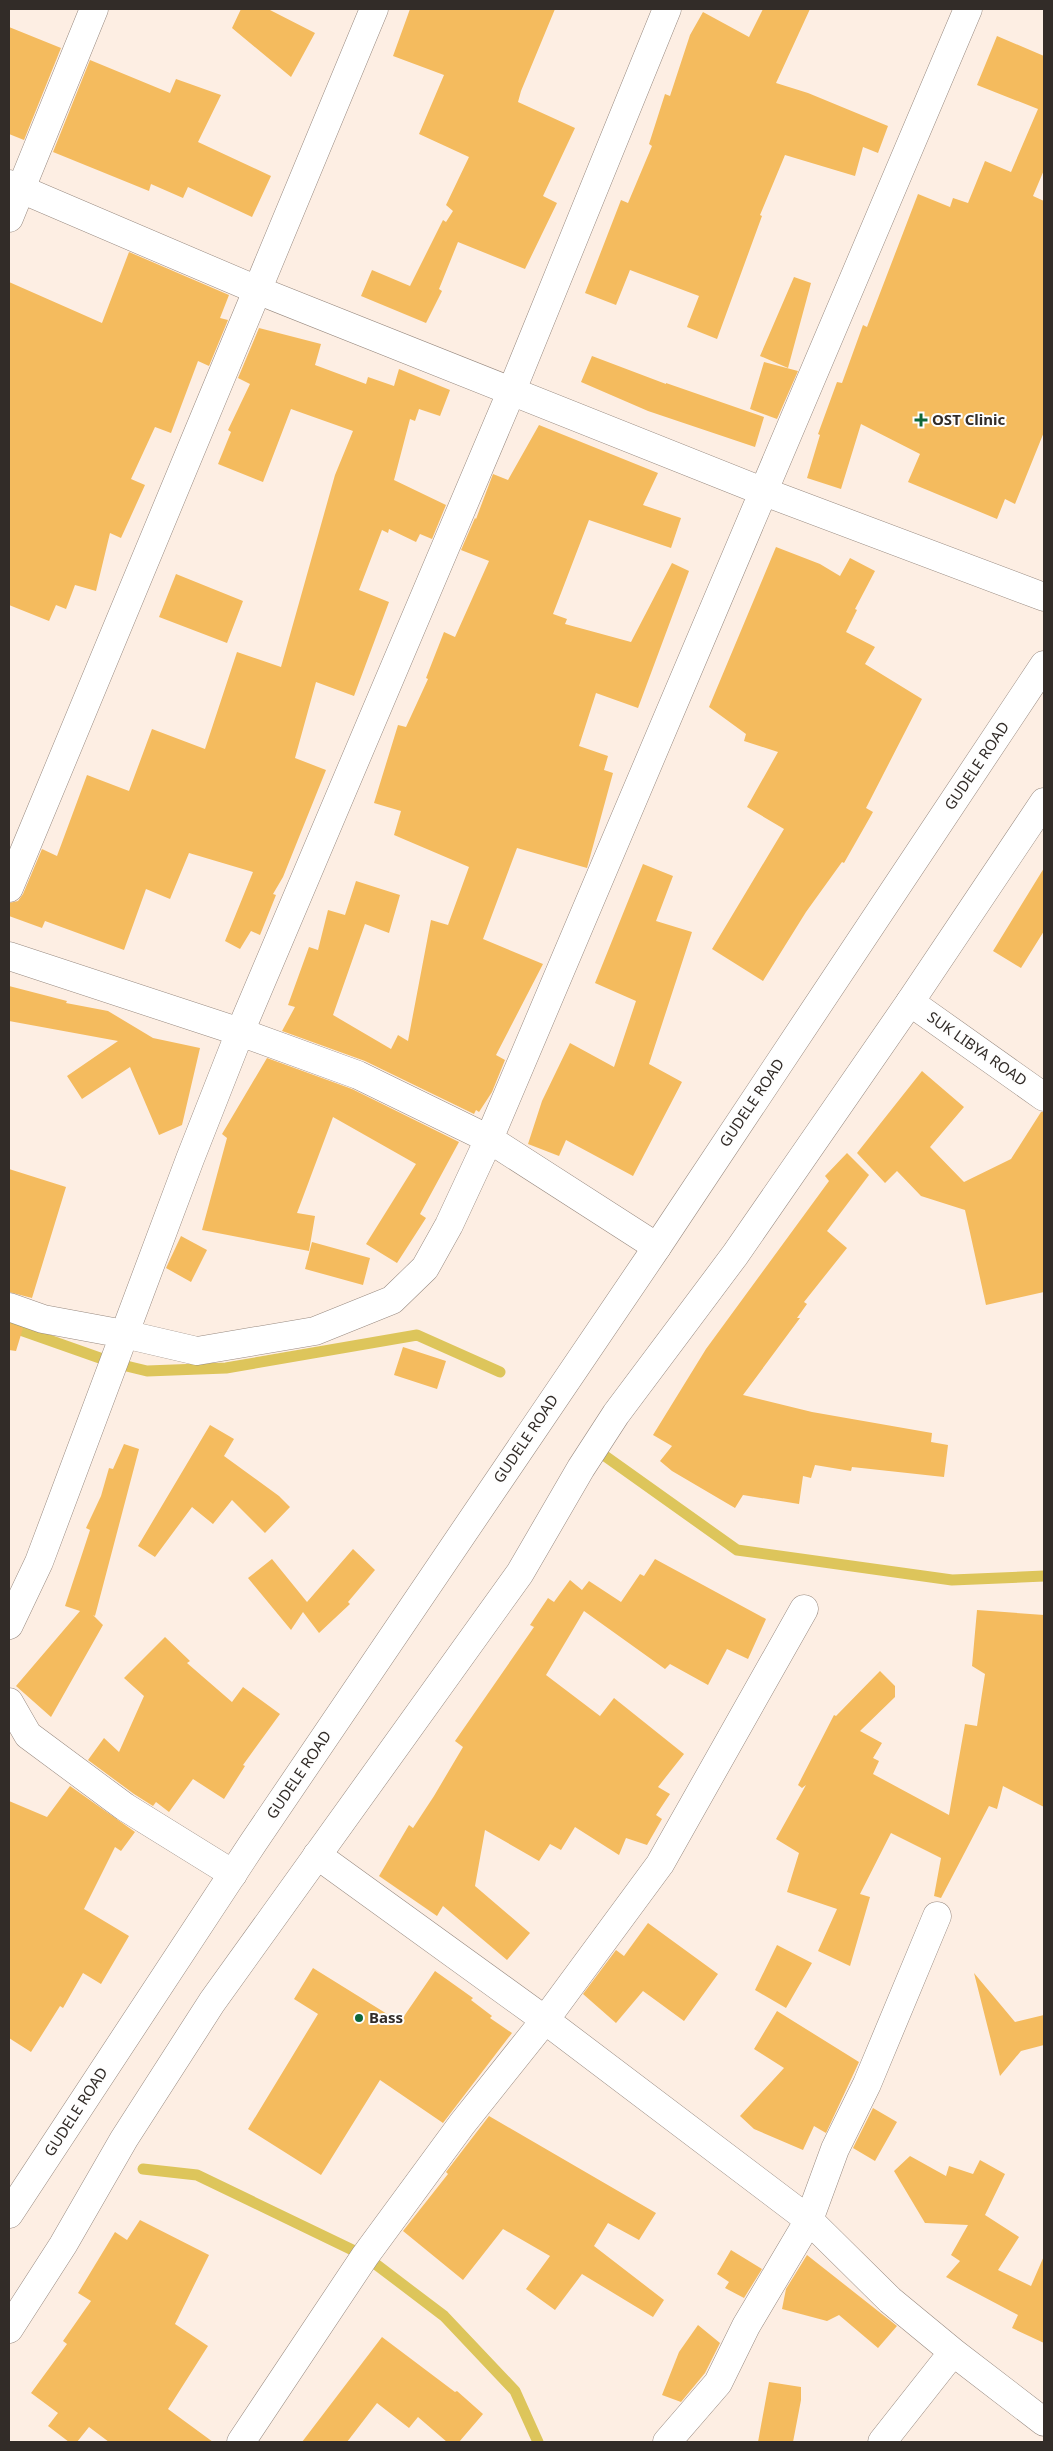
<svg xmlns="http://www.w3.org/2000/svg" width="1053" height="2451" font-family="'Noto Sans',sans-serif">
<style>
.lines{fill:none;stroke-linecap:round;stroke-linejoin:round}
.stream{stroke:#ddc55b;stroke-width:11}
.building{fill:#f4bb5e}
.minor-casing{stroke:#988a80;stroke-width:29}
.trunk-casing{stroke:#988a80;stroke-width:29}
.minor{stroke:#fff;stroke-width:28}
.trunk{stroke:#fff;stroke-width:28}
.poi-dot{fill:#106739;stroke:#fefefe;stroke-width:2}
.labels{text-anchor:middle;stroke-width:4;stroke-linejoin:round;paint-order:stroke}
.poi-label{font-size:15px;font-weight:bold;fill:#322c28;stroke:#fefefe;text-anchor:start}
.street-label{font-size:15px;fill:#322c28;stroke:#fefefe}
</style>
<rect width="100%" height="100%" fill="#fdeee3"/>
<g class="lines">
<!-- stream -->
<path class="stream" d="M 9,1326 L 114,1363 L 147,1371 L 226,1368 L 417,1335 L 500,1372
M 598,1451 L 737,1550 L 952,1580 L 1044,1576
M 143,2169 L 197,2175 L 365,2256 L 444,2316 L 515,2391 L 538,2442"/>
</g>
<!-- building -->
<path class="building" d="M 241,9 L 268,9 L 315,33 L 291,77 L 232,28 Z
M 410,9 L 555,9 L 521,91 L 518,102 L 575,128 L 543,196 L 557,203 L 525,269 L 458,242 L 439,289 L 442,291 L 426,323 L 361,296 L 372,270 L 410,286 L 443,220 L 446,222 L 453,211 L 446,205 L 469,157 L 419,134 L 444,75 L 393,56 Z
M 763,9 L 810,9 L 776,83 L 808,93 L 888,126 L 878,153 L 863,147 L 855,176 L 785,155 L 760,215 L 762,216 L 717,339 L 687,327 L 699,296 L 630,270 L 616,305 L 585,293 L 621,200 L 628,203 L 652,146 L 649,144 L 665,94 L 670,96 L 690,35 L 703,12 L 749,37 Z
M 9,27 L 61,48 L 24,140 L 9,134 Z
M 997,36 L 1044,56 L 1044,170 L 1033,196 L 1044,201 L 1044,432 L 1015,504 L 1005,499 L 997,519 L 908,482 L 920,454 L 861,424 L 841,489 L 807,478 L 820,435 L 818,434 L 837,382 L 842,383 L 863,325 L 867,327 L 918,194 L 950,207 L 953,198 L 968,203 L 985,161 L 1011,172 L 1038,109 L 977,85 Z
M 90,60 L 170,93 L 176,79 L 221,95 L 198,142 L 271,176 L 252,217 L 188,187 L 183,198 L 151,184 L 149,191 L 53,152 Z
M 129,252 L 229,295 L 220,318 L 228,320 L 209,366 L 198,361 L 171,433 L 155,427 L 131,479 L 145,485 L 121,538 L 110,533 L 96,591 L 75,585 L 66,609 L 56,605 L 49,621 L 9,605 L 9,282 L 102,323 Z
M 794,277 L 811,283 L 788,368 L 760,356 Z
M 259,328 L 321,344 L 315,365 L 366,384 L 368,377 L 394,386 L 399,369 L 450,390 L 440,416 L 419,409 L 415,421 L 410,419 L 394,480 L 446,505 L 432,539 L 420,534 L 416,542 L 389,529 L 388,533 L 382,530 L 359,590 L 389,602 L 354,696 L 316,682 L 295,758 L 326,770 L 283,877 L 273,894 L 276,895 L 260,935 L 251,931 L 240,949 L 225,941 L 253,872 L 189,853 L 170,899 L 146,889 L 124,950 L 45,921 L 42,928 L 9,916 L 9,903 L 18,901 L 23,894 L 42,849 L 57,856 L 87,775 L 129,791 L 152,729 L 205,749 L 237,652 L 281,667 L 335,475 L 353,431 L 291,409 L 263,482 L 218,464 L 231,432 L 228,430 L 250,384 L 238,378 Z
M 592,356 L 666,384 L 666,383 L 764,417 L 755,447 L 648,411 L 581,382 Z
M 764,362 L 798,371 L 777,419 L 750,409 Z
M 539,425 L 658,473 L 643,505 L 681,518 L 671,548 L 589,520 L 553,614 L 567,619 L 565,624 L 631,642 L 672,563 L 689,571 L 638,708 L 596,693 L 579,746 L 608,756 L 604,770 L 613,773 L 587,868 L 517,848 L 483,939 L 543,964 L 496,1055 L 505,1060 L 492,1092 L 479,1112 L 476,1110 L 474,1114 L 365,1061 L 282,1031 L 295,1007 L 288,1005 L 309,947 L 318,950 L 328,910 L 345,915 L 356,881 L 400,895 L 389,933 L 365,924 L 333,1015 L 391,1049 L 398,1035 L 408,1041 L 431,920 L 448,925 L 469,867 L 394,835 L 401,811 L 374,803 L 398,725 L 406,727 L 428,679 L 426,678 L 444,632 L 455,637 L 489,561 L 461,550 L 475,518 L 476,519 L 493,474 L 508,480 Z
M 776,547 L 820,564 L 840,576 L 850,558 L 875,571 L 855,609 L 857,610 L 846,632 L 875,647 L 865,664 L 922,699 L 866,808 L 873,812 L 844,863 L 842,862 L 806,912 L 763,981 L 712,949 L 784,829 L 747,807 L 778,752 L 744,741 L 746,734 L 709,707 Z
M 176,574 L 243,601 L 227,643 L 159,617 Z
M 643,864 L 673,876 L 656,921 L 692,932 L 649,1064 L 682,1082 L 633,1176 L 566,1140 L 559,1156 L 528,1144 L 542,1101 L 570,1043 L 614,1067 L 636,1001 L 595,983 Z
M 1044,868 L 1044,931 L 1021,968 L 993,951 Z
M 9,986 L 67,1001 L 66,1003 L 108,1011 L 153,1038 L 200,1048 L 182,1125 L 159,1135 L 130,1067 L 82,1099 L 67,1076 L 118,1041 L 9,1021 Z
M 267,1058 L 352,1089 L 459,1142 L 420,1214 L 426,1218 L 397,1263 L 366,1244 L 416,1164 L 333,1117 L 297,1213 L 315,1216 L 309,1251 L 202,1230 L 227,1138 L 222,1134 Z
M 922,1071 L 964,1107 L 930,1147 L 964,1182 L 1011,1159 L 1041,1112 L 1044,1112 L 1044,1292 L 986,1305 L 965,1210 L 921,1196 L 897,1171 L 885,1183 L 857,1153 Z
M 847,1153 L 869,1175 L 827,1231 L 847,1248 L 804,1302 L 807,1304 L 797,1318 L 800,1318 L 743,1395 L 812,1412 L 932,1433 L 931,1442 L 948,1445 L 944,1477 L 852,1467 L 851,1471 L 815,1465 L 811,1478 L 803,1476 L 799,1504 L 743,1495 L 735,1508 L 672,1471 L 660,1461 L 672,1446 L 653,1435 L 706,1349 L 829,1181 L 825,1176 Z
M 9,1169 L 66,1187 L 32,1298 L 9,1292 Z
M 181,1236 L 207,1250 L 191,1282 L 166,1268 Z
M 312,1242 L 370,1258 L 363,1285 L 305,1269 Z
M 9,1323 L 23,1328 L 16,1351 L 9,1350 Z
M 403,1347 L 446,1361 L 437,1389 L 394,1375 Z
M 210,1425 L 234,1439 L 224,1456 L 279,1496 L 290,1507 L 265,1533 L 232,1500 L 213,1524 L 192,1507 L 155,1557 L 138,1546 Z
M 124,1444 L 139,1449 L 95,1616 L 93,1615 L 103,1625 L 51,1717 L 16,1686 L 80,1611 L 65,1606 L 90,1530 L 86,1528 L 101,1496 L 109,1468 L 113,1469 Z
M 353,1549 L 375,1570 L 348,1602 L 350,1604 L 319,1633 L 303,1612 L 291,1630 L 248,1578 L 272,1559 L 307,1602 Z
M 655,1559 L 766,1619 L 748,1659 L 727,1649 L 708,1685 L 670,1664 L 665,1669 L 584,1611 L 546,1675 L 600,1716 L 614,1698 L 684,1754 L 658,1787 L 670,1794 L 656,1815 L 662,1819 L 647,1845 L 626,1838 L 619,1855 L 575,1827 L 561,1850 L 550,1844 L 539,1861 L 485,1830 L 475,1886 L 530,1933 L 507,1960 L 443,1906 L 437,1916 L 379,1876 L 409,1825 L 413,1828 L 434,1796 L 463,1747 L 455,1741 L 534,1627 L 530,1625 L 548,1598 L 554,1602 L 570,1580 L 582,1590 L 589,1581 L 621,1602 L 640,1574 L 644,1576 Z
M 977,1610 L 1044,1615 L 1044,1807 L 1003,1786 L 997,1809 L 989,1806 L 941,1898 L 934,1896 L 941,1858 L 891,1833 L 860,1894 L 870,1897 L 850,1966 L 818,1951 L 837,1909 L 787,1892 L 799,1853 L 776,1839 L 806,1785 L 802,1788 L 798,1785 L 834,1715 L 836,1716 L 880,1671 L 895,1686 L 895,1697 L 860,1731 L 882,1743 L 873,1758 L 879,1761 L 873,1774 L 949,1815 L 965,1724 L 977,1726 L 985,1674 L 972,1666 Z
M 165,1637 L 190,1661 L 187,1663 L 232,1702 L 243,1687 L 280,1714 L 243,1765 L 245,1766 L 224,1799 L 193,1779 L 169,1812 L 156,1802 L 153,1806 L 134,1794 L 88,1760 L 104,1738 L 119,1752 L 144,1696 L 124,1678 Z
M 70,1786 L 135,1832 L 121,1851 L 115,1847 L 84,1909 L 129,1936 L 101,1984 L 83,1973 L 63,2008 L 60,2006 L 31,2052 L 9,2038 L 9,1801 L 47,1817 Z
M 648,1923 L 718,1974 L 684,2021 L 643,1991 L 616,2023 L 583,1994 L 616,1950 L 624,1956 Z
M 777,1945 L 812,1963 L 786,2008 L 755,1990 Z
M 313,1968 L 400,2022 L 435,1971 L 473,1998 L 471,2000 L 492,2016 L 490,2018 L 512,2033 L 443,2123 L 380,2080 L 321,2175 L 248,2129 L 318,2014 L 294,1999 Z
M 974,1973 L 1015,2022 L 1044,2015 L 1044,2045 L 1021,2051 L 1000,2076 Z
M 777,2011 L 859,2062 L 826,2133 L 814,2126 L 803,2150 L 754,2129 L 740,2116 L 784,2068 L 754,2049 Z
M 873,2108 L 897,2122 L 875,2161 L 853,2148 Z
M 489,2116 L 656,2213 L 639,2240 L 608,2223 L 594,2246 L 664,2300 L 653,2317 L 582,2274 L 555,2310 L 526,2289 L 550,2256 L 503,2229 L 463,2280 L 403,2231 L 448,2174 L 446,2172 Z
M 910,2156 L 946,2176 L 949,2166 L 973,2174 L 980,2160 L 1005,2174 L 985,2215 L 1019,2237 L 998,2270 L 1031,2286 L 1044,2256 L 1044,2343 L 1012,2328 L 1018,2315 L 946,2277 L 960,2261 L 951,2255 L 968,2225 L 925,2223 L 894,2171 Z
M 140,2220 L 209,2255 L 175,2324 L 208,2346 L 168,2409 L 213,2442 L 109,2442 L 89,2427 L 77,2442 L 69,2442 L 48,2426 L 58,2413 L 31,2393 L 67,2344 L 63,2341 L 91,2301 L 78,2293 L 115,2232 L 127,2240 Z
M 731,2250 L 762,2269 L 744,2298 L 725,2288 L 729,2282 L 717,2274 Z
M 807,2255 L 897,2326 L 878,2348 L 839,2315 L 827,2321 L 782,2309 L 786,2289 Z
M 698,2325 L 720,2343 L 705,2373 L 681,2402 L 662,2395 L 679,2352 Z
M 382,2337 L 455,2392 L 457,2391 L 483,2414 L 459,2442 L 447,2442 L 418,2417 L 409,2428 L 377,2403 L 347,2442 L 302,2442 Z
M 769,2382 L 801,2387 L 801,2400 L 793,2442 L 758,2442 Z"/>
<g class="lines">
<!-- minor casing -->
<g class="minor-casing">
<path id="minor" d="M 9,184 L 257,290 L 762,491 L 1044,597
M 9,218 L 94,9
M 9,888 L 374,9
M 9,956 L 240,1032 L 358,1075 L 489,1139 L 657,1247
M 910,1002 L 1044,1097
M 9,1307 L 43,1319 L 124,1334 L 197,1351 L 315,1331 L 392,1300 L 425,1268 L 449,1225 L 489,1139 L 968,9
M 9,1625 L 39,1562 L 190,1159 L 240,1032 L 512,390 L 667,9
M 9,1702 L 28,1735 L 125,1807 L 233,1874
M 317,1855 L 545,2020 L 809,2220 L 890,2300 L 953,2352 L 1044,2422
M 241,2442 L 365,2256 L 462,2124 L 545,2020 L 660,1864 L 804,1609
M 667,2442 L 718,2383 L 746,2326 L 809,2220 L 835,2149 L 867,2084 L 937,1916
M 882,2442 L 953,2352"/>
</g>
<!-- trunk casing -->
<g class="trunk-casing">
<path id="trunk" d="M 9,2214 L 253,1843 L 657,1247 L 1044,665
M 9,2329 L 63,2245 L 124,2139 L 212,2002 L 520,1573 L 581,1468 L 616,1414 L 735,1255 L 910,1002 L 1044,802"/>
</g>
<!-- minor -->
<use href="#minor" class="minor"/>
<!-- trunk -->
<use href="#trunk" class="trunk"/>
</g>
<!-- markers -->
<g class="poi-dot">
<path d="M918.5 412.5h5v5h5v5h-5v5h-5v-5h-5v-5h5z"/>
<circle cx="359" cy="2018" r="5"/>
</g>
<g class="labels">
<!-- poi labels -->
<g class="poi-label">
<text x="932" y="425">OST Clinic</text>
<text x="369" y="2023">Bass</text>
</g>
<!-- street labels -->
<g class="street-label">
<text transform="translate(977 766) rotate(-56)" y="5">GUDELE ROAD</text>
<text transform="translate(977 1049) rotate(35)" y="5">SUK LIBYA ROAD</text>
<text transform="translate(752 1103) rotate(-56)" y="5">GUDELE ROAD</text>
<text transform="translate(526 1439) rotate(-56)" y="5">GUDELE ROAD</text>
<text transform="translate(299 1775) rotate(-56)" y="5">GUDELE ROAD</text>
<text transform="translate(76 2112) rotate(-57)" y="5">GUDELE ROAD</text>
</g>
</g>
<!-- border -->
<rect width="1053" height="2451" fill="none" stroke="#322c28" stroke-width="20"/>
</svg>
